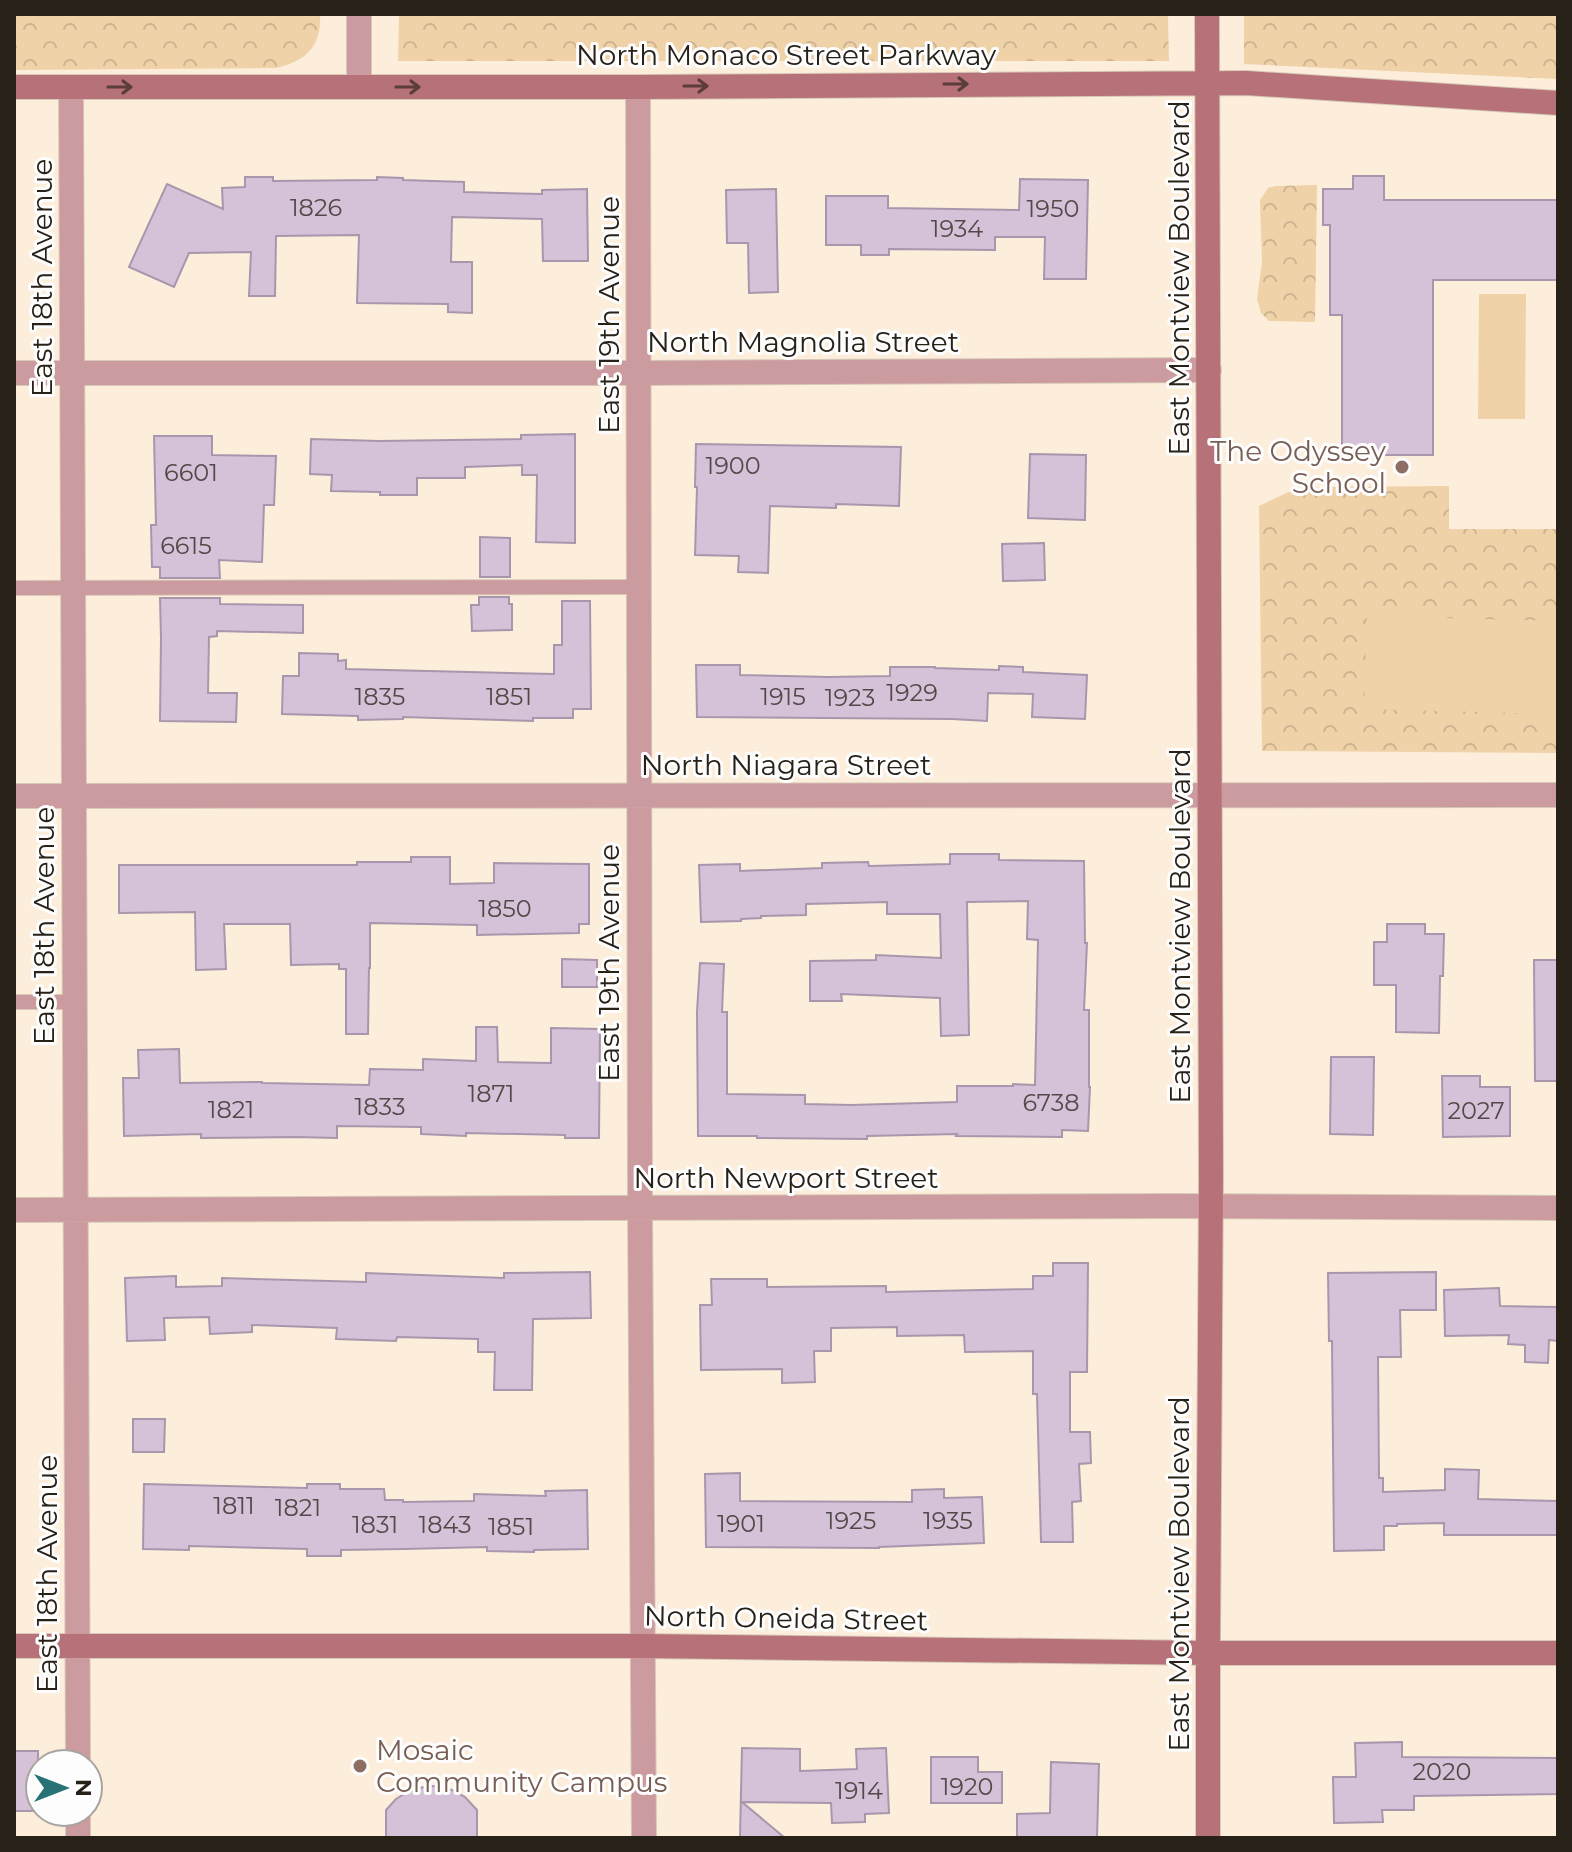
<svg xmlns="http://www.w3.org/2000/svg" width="1572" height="1852" font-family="Montserrat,sans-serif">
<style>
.park{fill:url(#park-crowns)}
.pitch{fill:#f0d2a9}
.building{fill:#d5c2d9;stroke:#a996ac;stroke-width:2}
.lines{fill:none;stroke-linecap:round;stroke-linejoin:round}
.lane-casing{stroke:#d6c9b7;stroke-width:16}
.street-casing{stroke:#d6c9b7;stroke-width:26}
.secondary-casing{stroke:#d6c9b7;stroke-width:26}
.lane{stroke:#cc9b9f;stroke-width:14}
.street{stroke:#cc9b9f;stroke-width:24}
.secondary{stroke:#b77178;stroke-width:24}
.oneway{stroke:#5a3d3a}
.education-dot{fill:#8d6e63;stroke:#fdfdfd;stroke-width:3}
.labels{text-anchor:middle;stroke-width:6;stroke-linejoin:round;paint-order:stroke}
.number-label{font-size:24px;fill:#534948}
.street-label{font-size:28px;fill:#282118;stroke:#fdfdfd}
.education-label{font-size:28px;fill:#785e54;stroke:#fdfdfd;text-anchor:end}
</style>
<defs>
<pattern id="park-crowns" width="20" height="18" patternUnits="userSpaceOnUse" patternTransform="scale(2)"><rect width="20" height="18" fill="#f0d2a9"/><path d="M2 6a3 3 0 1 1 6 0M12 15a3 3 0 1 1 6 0" fill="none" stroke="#ceb491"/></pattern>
</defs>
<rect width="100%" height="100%" fill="#fceeda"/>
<!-- park -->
<path class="park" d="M 14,14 L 320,14 C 322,46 306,61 276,68 L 14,70 Z
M 399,14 L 1168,14 L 1169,61 L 398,61 Z
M 1244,14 L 1558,14 L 1558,79 L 1244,64 Z
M 1317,185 L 1315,322 L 1269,321 L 1261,313 L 1257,299 L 1262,262 L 1260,200 L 1268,188 L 1275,186 Z
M 1449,486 L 1449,529 L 1558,529 L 1558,753 L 1262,751 L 1259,506 L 1295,489 L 1327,487 Z"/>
<!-- pitch -->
<path class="pitch" d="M 1479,294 L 1526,294 L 1525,419 L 1478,419 Z
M 1367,616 L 1558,621 L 1558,714 L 1364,709 Z"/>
<!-- building -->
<path class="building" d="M 1353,176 L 1384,176 L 1384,200 L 1558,200 L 1558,280 L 1433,280 L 1433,455 L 1342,455 L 1342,315 L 1330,315 L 1330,225 L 1323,225 L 1323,189 L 1353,189 Z
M 245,177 L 273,177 L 273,181 L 377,180 L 377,177 L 403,178 L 403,180 L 464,182 L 464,192 L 542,194 L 542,190 L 587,189 L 588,261 L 543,261 L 542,219 L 452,217 L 451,262 L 472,262 L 472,313 L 448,312 L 448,304 L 357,303 L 359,235 L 276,236 L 275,296 L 249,296 L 251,252 L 189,253 L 174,287 L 129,267 L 167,184 L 223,209 L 222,188 L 245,187 Z
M 1020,179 L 1088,180 L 1086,279 L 1044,279 L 1045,237 L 995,237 L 995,250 L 889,249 L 889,255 L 861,255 L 861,245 L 826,245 L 826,196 L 888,196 L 888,208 L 1019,210 Z
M 776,189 L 778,292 L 749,293 L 748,243 L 727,243 L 726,190 Z
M 575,434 L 575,543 L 536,542 L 537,475 L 522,475 L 522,465 L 465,467 L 465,478 L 417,478 L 417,495 L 380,495 L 380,492 L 331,491 L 332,475 L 310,474 L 311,439 L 379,441 L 521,439 L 521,435 Z
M 154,436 L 212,436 L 212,455 L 276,456 L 274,505 L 264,505 L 262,562 L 219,560 L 220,578 L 160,578 L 160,567 L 152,567 L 151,525 L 156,525 Z
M 696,444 L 901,447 L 899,506 L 836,504 L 836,508 L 770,506 L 768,573 L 738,572 L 739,556 L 695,555 L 697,487 L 695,487 Z
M 1030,454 L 1086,455 L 1085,520 L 1028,518 Z
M 480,537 L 510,538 L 510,577 L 480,577 Z
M 1044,543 L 1045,580 L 1003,581 L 1002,544 Z
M 479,597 L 509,597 L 509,604 L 512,604 L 512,630 L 472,631 L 471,605 L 479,605 Z
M 160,598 L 220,598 L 220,604 L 303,605 L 303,633 L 217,631 L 217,636 L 209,637 L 208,693 L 237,693 L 236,722 L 160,721 L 161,638 Z
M 562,601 L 590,601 L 591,709 L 573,709 L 573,718 L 533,718 L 533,721 L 403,717 L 403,719 L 358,720 L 358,716 L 282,714 L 283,676 L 299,676 L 299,653 L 338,654 L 338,661 L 346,660 L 346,669 L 554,674 L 554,645 L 562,645 Z
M 696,665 L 740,665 L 740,675 L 828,677 L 890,676 L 890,667 L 935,667 L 935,668 L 999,670 L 999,666 L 1023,667 L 1023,672 L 1087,675 L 1085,719 L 1032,717 L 1033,694 L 988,693 L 987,721 L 952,719 L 697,717 Z
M 950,854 L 999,854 L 999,860 L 1084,861 L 1085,943 L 1087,943 L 1084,1010 L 1089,1010 L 1089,1087 L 1090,1087 L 1088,1131 L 1062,1130 L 1062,1137 L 956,1136 L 957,1134 L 867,1136 L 867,1139 L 757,1138 L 757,1136 L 698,1136 L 697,1012 L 700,963 L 724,964 L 722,1012 L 727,1012 L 727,1094 L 805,1095 L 805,1104 L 851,1105 L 957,1102 L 957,1086 L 1013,1086 L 1013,1084 L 1035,1085 L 1038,940 L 1027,939 L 1028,901 L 967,902 L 969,1035 L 941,1036 L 940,998 L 841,994 L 842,1001 L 810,1001 L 810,961 L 876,960 L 876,955 L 941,958 L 940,914 L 887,914 L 887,902 L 806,904 L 806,915 L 761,916 L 761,918 L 741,919 L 741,921 L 701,922 L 699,865 L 740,864 L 740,871 L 822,868 L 822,863 L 868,862 L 869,866 L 950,864 Z
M 411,857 L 450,857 L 450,884 L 494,883 L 494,863 L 589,864 L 589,924 L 579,924 L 579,933 L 477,935 L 477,925 L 370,923 L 370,968 L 369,968 L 368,1034 L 346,1034 L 346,969 L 339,969 L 339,964 L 291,965 L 290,924 L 224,924 L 226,969 L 196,970 L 195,912 L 119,913 L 119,865 L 357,865 L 357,862 L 411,862 Z
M 1387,924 L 1425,924 L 1425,934 L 1444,934 L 1443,976 L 1440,976 L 1439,1033 L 1396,1032 L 1396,985 L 1374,985 L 1374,942 L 1387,942 Z
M 562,959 L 597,960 L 597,987 L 562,987 Z
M 1534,960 L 1558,960 L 1558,1081 L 1535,1081 Z
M 476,1027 L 497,1027 L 498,1062 L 551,1063 L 551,1028 L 600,1029 L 599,1138 L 565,1138 L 565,1135 L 466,1133 L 466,1136 L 421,1134 L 421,1127 L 337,1126 L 337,1138 L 295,1137 L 201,1138 L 201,1134 L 124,1136 L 123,1078 L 139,1078 L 138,1050 L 179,1049 L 180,1083 L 262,1082 L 262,1083 L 369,1085 L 370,1069 L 423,1070 L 423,1059 L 476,1061 Z
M 1331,1057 L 1374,1057 L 1373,1135 L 1330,1134 Z
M 1442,1076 L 1480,1076 L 1480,1087 L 1510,1087 L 1510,1136 L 1443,1137 Z
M 1053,1263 L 1088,1263 L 1087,1372 L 1070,1372 L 1070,1432 L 1090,1432 L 1091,1463 L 1079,1464 L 1081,1501 L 1072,1502 L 1073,1542 L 1041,1542 L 1037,1394 L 1033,1394 L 1033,1351 L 965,1352 L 964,1335 L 897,1336 L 897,1327 L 831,1328 L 831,1351 L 814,1351 L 815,1382 L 782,1383 L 782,1369 L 701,1370 L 700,1305 L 712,1305 L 711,1279 L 767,1279 L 767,1287 L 886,1286 L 886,1292 L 1033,1289 L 1033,1276 L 1053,1276 Z
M 590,1272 L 591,1318 L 533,1319 L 532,1390 L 494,1390 L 495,1352 L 478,1352 L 478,1339 L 397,1337 L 396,1341 L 336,1339 L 337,1328 L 252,1325 L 252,1332 L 210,1334 L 209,1317 L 164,1318 L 165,1340 L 127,1341 L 125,1278 L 176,1276 L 176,1287 L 222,1286 L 222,1278 L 366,1282 L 366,1273 L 504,1278 L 504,1273 Z
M 1436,1272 L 1436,1310 L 1400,1310 L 1401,1357 L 1378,1357 L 1379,1478 L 1383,1478 L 1383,1492 L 1445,1490 L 1445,1469 L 1479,1470 L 1478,1499 L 1558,1501 L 1558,1535 L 1444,1535 L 1444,1523 L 1397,1524 L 1397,1526 L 1384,1526 L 1384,1550 L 1334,1551 L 1332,1341 L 1329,1341 L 1328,1273 Z
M 1499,1288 L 1500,1306 L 1558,1307 L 1558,1341 L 1549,1340 L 1548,1363 L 1525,1362 L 1525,1345 L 1508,1344 L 1509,1335 L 1445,1336 L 1444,1290 Z
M 133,1419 L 165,1419 L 164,1452 L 133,1452 Z
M 740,1473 L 740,1501 L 912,1502 L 912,1490 L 944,1489 L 944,1498 L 982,1497 L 984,1543 L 879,1547 L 879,1548 L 706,1547 L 705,1474 Z
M 144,1484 L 307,1488 L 307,1484 L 340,1484 L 340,1489 L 384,1489 L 385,1500 L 403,1500 L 403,1502 L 474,1501 L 474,1494 L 546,1496 L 545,1491 L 587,1490 L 588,1549 L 534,1550 L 534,1552 L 487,1551 L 487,1547 L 404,1549 L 341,1550 L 341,1556 L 307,1556 L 307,1549 L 189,1546 L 189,1550 L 143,1549 Z
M 1402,1742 L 1402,1757 L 1558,1758 L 1558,1794 L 1414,1796 L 1414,1810 L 1382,1810 L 1383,1822 L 1334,1823 L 1333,1777 L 1356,1777 L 1355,1743 Z
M 742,1748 L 800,1749 L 800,1771 L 857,1769 L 856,1749 L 886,1748 L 889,1813 L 865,1814 L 865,1822 L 832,1823 L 831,1803 L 742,1802 L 785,1838 L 740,1838 Z
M 14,1751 L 38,1751 L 39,1811 L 14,1811 Z
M 931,1757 L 978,1757 L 978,1772 L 1002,1772 L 1002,1803 L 931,1803 Z
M 1051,1762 L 1099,1764 L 1097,1838 L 1017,1838 L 1017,1814 L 1050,1813 Z
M 431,1786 L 444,1787 L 454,1791 L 465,1797 L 477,1810 L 477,1838 L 386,1838 L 386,1810 L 396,1799 L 406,1793 L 419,1788 Z"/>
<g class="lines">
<!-- lane casing -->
<g class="lane-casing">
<path id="lane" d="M 14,588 L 639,587
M 14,1002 L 74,1002"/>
</g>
<!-- street casing -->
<g class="street-casing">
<path id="street" d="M 359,14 L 359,87
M 71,87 L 78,1764
M 638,87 L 640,1209 L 644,1838
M 14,373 L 639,373 L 1209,370
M 14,796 L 1558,795
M 14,1210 L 1174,1206 L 1558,1208
M 78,1838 L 78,1812"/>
</g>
<!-- secondary casing -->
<g class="secondary-casing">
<path id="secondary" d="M 1207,14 L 1211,1177 L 1208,1653 L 1208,1838
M 14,87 L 638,87 L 1246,83 L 1558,103
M 14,1646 L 643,1646 L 1208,1653 L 1558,1653"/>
</g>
<!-- lane -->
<use href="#lane" class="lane"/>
<!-- street -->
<use href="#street" class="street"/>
<!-- secondary -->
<use href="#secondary" class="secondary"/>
</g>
<!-- one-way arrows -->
<defs><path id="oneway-shaft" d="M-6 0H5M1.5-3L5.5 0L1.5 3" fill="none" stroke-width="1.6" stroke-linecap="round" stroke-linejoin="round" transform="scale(2)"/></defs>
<g class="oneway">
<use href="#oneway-shaft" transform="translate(956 84)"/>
<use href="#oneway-shaft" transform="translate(696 86)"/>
<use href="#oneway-shaft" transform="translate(120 87)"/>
<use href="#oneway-shaft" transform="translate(408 87)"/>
</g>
<!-- markers -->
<g class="education-dot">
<circle cx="1402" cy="467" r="8"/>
<circle cx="360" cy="1766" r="8"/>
</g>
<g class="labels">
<!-- number labels -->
<g class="number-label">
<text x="316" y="216">1826</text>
<text x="1053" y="217">1950</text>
<text x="957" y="237">1934</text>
<text x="733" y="474">1900</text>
<text x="191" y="481">6601</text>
<text x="186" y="554">6615</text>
<text x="912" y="701">1929</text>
<text x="380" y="705">1835</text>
<text x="509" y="705">1851</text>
<text x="783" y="705">1915</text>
<text x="850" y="706">1923</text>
<text x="505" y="917">1850</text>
<text x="491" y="1102">1871</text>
<text x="1051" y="1111">6738</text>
<text x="380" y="1115">1833</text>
<text x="231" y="1118">1821</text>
<text x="1476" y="1119">2027</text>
<text x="234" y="1514">1811</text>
<text x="298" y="1516">1821</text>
<text x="851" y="1529">1925</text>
<text x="948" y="1529">1935</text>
<text x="741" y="1532">1901</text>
<text x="375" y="1533">1831</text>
<text x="445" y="1533">1843</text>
<text x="511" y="1535">1851</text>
<text x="1442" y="1780">2020</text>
<text x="967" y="1795">1920</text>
<text x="859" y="1799">1914</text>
</g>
<!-- street labels -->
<g class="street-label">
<text x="786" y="65">North Monaco Street Parkway</text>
<text transform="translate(42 278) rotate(-90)" y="10">East 18th Avenue</text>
<text transform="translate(1179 278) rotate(-90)" y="10">East Montview Boulevard</text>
<text transform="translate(609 315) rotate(-90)" y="10">East 19th Avenue</text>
<text x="803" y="352">North Magnolia Street</text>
<text x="786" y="775">North Niagara Street</text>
<text transform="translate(44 926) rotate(-90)" y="10">East 18th Avenue</text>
<text transform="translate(1180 926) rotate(-90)" y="10">East Montview Boulevard</text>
<text transform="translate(609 963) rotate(-90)" y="10">East 19th Avenue</text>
<text x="786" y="1188">North Newport Street</text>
<text transform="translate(47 1574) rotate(-90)" y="10">East 18th Avenue</text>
<text transform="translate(1179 1574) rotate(-90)" y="10">East Montview Boulevard</text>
<text transform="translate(786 1618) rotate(1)" y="10">North Oneida Street</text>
</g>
<!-- education labels -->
<g class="education-label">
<text x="1386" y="461">The Odyssey<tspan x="1386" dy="32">School</tspan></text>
<text x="376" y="1760" text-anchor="start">Mosaic<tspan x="376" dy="32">Community Campus</tspan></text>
</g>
</g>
<!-- border -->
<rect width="1572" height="1852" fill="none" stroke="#282118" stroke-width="32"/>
<!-- north arrow -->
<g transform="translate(64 1788) rotate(90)"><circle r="38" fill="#fdfdfd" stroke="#a8a5a1" stroke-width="2"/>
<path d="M0-6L14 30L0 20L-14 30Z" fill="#287275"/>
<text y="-12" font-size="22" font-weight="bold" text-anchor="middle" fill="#282118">N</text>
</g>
</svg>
